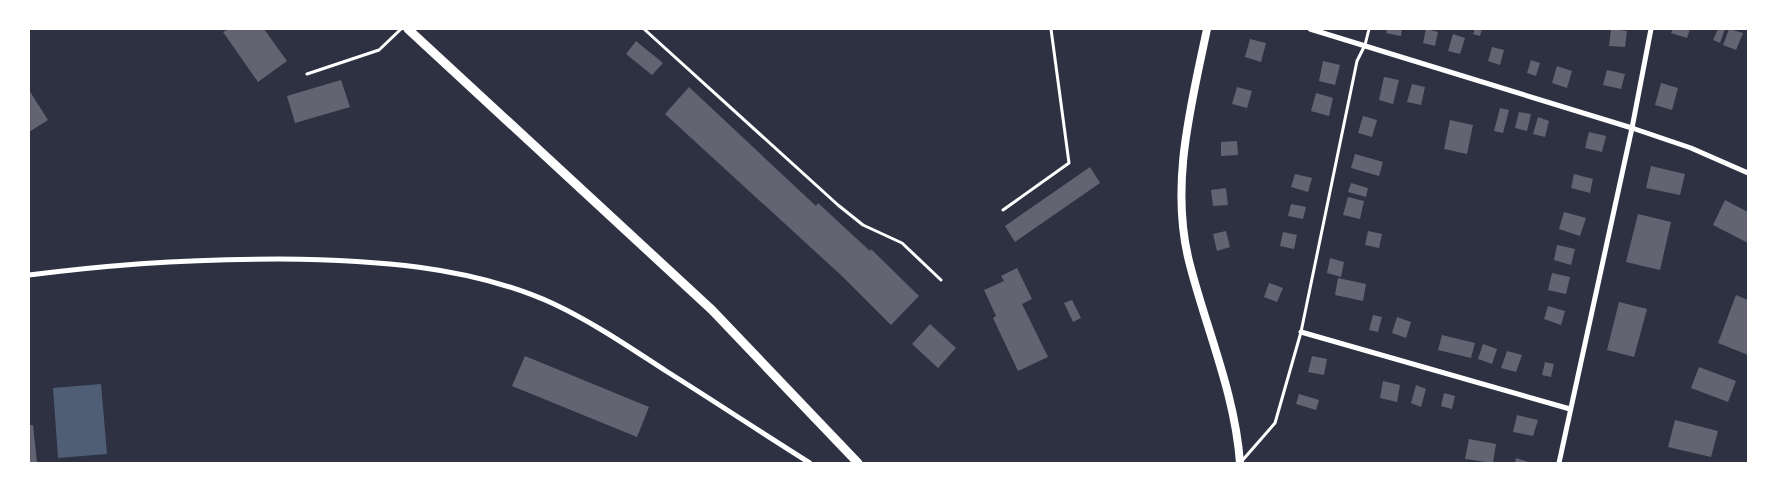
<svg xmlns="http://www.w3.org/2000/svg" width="1777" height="492" font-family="'DM Sans',sans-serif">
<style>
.water{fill:#4f5d75}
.building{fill:#626471}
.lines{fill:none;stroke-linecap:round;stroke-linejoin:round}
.service{stroke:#fff;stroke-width:3}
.minor{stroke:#fff;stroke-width:5}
.tertiary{stroke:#fff;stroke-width:8}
.primary{stroke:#fff;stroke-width:9}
</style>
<rect width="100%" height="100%" fill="#2d3142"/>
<!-- water -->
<path class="water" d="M 101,384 L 107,454 L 58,458 L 53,388 Z"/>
<!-- building -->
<path class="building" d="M 229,29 L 264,29 L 287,61 L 258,82 L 223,32 Z
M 1387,29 L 1402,29 L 1401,36 L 1386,33 Z
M 1426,29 L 1438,32 L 1435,46 L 1423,43 Z
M 1475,29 L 1482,29 L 1480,36 L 1473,34 Z
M 1611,29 L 1627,31 L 1625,47 L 1609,46 Z
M 1673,29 L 1690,29 L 1687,38 L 1671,33 Z
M 1718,29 L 1725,29 L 1720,43 L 1713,40 Z
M 1729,29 L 1743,33 L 1736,50 L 1723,45 Z
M 1453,34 L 1465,38 L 1460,54 L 1448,51 Z
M 1250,39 L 1266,43 L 1261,62 L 1245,57 Z
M 636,41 L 663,63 L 652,75 L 626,54 Z
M 1492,47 L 1504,50 L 1500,65 L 1488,61 Z
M 1531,60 L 1540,63 L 1536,76 L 1527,73 Z
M 1323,61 L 1340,65 L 1335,85 L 1319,81 Z
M 1557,66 L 1572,71 L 1567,88 L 1552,83 Z
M 1607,70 L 1625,74 L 1621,89 L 1603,85 Z
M 1384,77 L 1399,80 L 1393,104 L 1379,100 Z
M 341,80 L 350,107 L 295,123 L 287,96 Z
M 1661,83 L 1678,88 L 1672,110 L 1655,105 Z
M 1412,84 L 1425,87 L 1421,105 L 1407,102 Z
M 689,87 L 816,206 L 818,203 L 870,251 L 871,249 L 919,296 L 891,325 L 843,277 L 665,114 Z
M 1237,87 L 1252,91 L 1247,108 L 1232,104 Z
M 29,90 L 48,120 L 29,132 Z
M 1316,93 L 1333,98 L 1329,116 L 1311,111 Z
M 1500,108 L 1509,110 L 1503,133 L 1494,131 Z
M 1519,112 L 1531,114 L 1527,131 L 1515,128 Z
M 1363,116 L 1377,120 L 1372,137 L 1358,133 Z
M 1538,117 L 1549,121 L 1545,137 L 1533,134 Z
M 1450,120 L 1473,125 L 1467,154 L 1444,149 Z
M 1589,132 L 1606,136 L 1602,152 L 1585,148 Z
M 1237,141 L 1238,155 L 1221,156 L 1221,142 Z
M 1355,154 L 1383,162 L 1379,176 L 1351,168 Z
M 1651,166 L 1685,174 L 1680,195 L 1646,188 Z
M 1090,167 L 1100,183 L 1015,242 L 1005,226 Z
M 1295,174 L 1312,178 L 1308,192 L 1291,187 Z
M 1574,174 L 1593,179 L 1590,193 L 1571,188 Z
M 1351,183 L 1368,188 L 1366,197 L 1348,192 Z
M 1226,188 L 1228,205 L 1213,206 L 1211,190 Z
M 1348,197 L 1364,201 L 1360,219 L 1343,215 Z
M 1725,200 L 1748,212 L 1748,243 L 1713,225 Z
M 1291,204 L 1306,207 L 1303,219 L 1288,216 Z
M 1564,212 L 1586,218 L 1580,236 L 1559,229 Z
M 1638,214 L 1671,222 L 1660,270 L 1626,262 Z
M 1226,231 L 1230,247 L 1217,251 L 1213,234 Z
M 1368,231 L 1382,234 L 1379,248 L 1365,245 Z
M 1283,232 L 1297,235 L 1294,249 L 1280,246 Z
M 1557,245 L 1575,249 L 1571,265 L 1554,260 Z
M 1330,258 L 1344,262 L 1341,277 L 1327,273 Z
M 1017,268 L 1032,299 L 1022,304 L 1048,357 L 1018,371 L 993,318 L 996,316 L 984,290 L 1004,281 L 1001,276 Z
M 1552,273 L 1570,277 L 1566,294 L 1548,290 Z
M 1338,278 L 1366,284 L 1363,301 L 1335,295 Z
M 1269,283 L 1283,288 L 1277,302 L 1264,297 Z
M 1736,295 L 1748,300 L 1748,355 L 1718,343 Z
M 1072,300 L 1081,318 L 1073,322 L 1064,303 Z
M 1619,302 L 1647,309 L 1634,357 L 1607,350 Z
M 1548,306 L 1565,311 L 1561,325 L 1544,319 Z
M 1373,315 L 1382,317 L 1378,332 L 1369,330 Z
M 1397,317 L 1411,322 L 1406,338 L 1392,333 Z
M 930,324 L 956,348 L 938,368 L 912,344 Z
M 1442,335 L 1475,343 L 1471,358 L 1438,350 Z
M 1483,344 L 1497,349 L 1492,364 L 1478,359 Z
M 1507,351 L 1522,355 L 1516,372 L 1501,368 Z
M 525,356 L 649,407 L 637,437 L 512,386 Z
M 1312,356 L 1327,359 L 1324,375 L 1308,372 Z
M 1545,362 L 1554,364 L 1551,377 L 1542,375 Z
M 1699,367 L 1736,381 L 1728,402 L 1691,388 Z
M 1383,381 L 1400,385 L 1397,402 L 1380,398 Z
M 1416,385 L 1426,389 L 1421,407 L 1411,403 Z
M 1444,393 L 1455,396 L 1452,409 L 1441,406 Z
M 1299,394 L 1319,400 L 1316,410 L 1296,404 Z
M 1517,415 L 1538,420 L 1533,436 L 1513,432 Z
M 1675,420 L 1718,431 L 1711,457 L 1668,447 Z
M 29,425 L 33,425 L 37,463 L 29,463 Z
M 1469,439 L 1496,444 L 1493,463 L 1465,459 Z
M 1516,458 L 1532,463 L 1515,463 Z"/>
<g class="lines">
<!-- service -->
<path class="service" d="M 644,29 L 838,205 L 863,225 L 902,243 L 941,280
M 307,74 L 379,50 L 401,29
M 1003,210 L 1069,163 L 1051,29
M 1241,462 L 1275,423 L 1301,332 L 1357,61 L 1365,45 L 1369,29"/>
<!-- minor -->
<path class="minor" d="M 1310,29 L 1632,128 L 1691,148 L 1748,173
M 29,275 C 112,264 195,259 279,259 C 371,260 469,265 554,304 C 594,323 629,347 666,371 C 714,401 762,433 810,463
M 1301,332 L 1570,409
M 1559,463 L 1632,128 L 1651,29"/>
<!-- tertiary -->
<path class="tertiary" d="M 1207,29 C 1191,106 1169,187 1190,265 C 1207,331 1235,394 1240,463"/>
<!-- primary -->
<path class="primary" d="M 408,29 L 712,310 L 858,463"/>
</g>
<!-- border -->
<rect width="1777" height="492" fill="none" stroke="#ffffff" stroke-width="60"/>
</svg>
